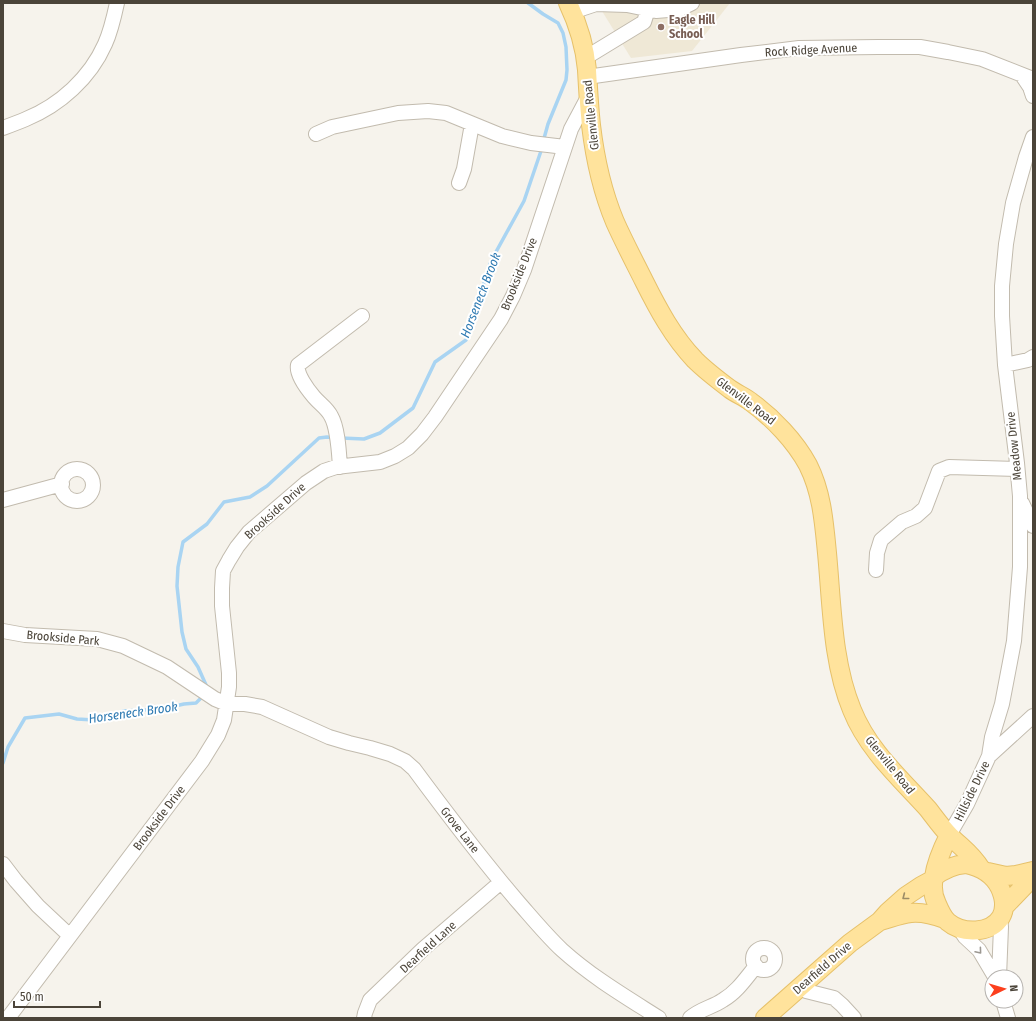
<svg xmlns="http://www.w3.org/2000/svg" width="1036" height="1021" font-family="'Fira Sans Condensed',sans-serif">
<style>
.education{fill:#efe8d6}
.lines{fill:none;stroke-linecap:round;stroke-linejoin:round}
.stream{stroke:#a9d4f2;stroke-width:3.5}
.minor-casing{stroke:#c2bbae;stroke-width:16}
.major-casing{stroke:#e6c16a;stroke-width:20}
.minor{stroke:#fff;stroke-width:14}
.major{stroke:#ffe39c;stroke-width:18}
.oneway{stroke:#9c8c66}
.oneway2{stroke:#9c9892}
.education-dot{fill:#8d6e63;stroke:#fff;stroke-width:1.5}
.labels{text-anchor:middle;stroke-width:4;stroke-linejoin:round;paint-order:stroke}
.education-label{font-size:12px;font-weight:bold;fill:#785e54;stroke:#fff;text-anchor:start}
.street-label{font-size:12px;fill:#4b4439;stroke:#fff}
.water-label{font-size:13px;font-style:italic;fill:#2e7ab2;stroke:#fff}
</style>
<rect width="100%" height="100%" fill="#f6f3ec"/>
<!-- education -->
<path class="education" d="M 597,3 L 730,3 L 692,51 L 631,58 Z"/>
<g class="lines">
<!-- stream -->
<path class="stream" d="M 528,3 L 543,14 L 558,23 L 563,33 L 566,47 L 567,70 L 566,80 L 548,124 L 543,142
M 341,438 L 364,439 L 380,433 L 413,408 L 435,362 L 466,340 L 491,261 L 524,201 L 542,148
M 205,688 L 206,685 L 198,667 L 186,649 L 182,632 L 177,586 L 178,567 L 183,542 L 207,524 L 224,502 L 250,497 L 267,486 L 319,438 L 327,437 L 335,438
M 3,763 L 8,747 L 25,718 L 59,714 L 77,719 L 94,720 L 111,717 L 123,711 L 162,709 L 184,704 L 196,703 L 201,698 L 202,693"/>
<!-- minor casing -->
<g class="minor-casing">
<path id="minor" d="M 572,12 L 596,4 L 627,5 L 656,11 L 680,9 L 692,3
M 585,58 L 644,22 L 650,3
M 1022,75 L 1030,87 L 1033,96
M 587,77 L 741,55 L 799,48 L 878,47 L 920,47 L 948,52 L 982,59 L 1033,79
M 3,128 C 11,125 19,122 26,119 C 60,105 90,78 105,44 C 111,31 114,17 117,3
M 316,134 L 332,127 L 398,113 L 428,111 L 446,113 L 502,136 L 531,143 L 565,147
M 459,183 L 464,169 L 472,124
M 1005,365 L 1028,360 L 1033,357
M 340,467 C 339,453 338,428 331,416 C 327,408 320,404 314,397 C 308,390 296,374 298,365 L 362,316
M61 485a16 16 0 1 1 32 0a16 16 0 1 1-32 0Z
M 3,500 L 62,484
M 1022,503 L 1033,526
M 876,570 L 877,553 L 881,540 L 902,522 L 916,516 L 925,508 L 939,471 L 949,467 L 1017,469
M 3,631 L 25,635 L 97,639 L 123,646 L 167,667 L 215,699 L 227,704 L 245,704 L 262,707 L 329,737 L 349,743 L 370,748 L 390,754 L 405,761 L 414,769 C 448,815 482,860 519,903 C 533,919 547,936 562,950 C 592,977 626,997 659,1018
M 989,756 L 992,737 L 1002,704 L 1014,641 L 1020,567 L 1020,496 L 1017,463 L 1005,365 L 1002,316 L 1002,286 L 1006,244 L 1013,203 L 1026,157 L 1033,137
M 949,835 L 967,804 L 989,756 L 1033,716
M 3,864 L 16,881 L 38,906 L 70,936
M 959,928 L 965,937 L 979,950 L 995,977
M753 959a11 11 0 1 1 22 0a11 11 0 1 1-22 0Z
M 999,977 L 1001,927 L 1000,918
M 802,986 L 806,991 L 834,998 L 842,1005 L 854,1018
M 1003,1001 L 1008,1018
M 8,1018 L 202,761 L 218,735 L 224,720 L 229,687 L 229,673 L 222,606 L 222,588 L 223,571 L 229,560 L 237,547 L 249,532 L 306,483 L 324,471 L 336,467 L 380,462 L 395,456 L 408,448 L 422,434 L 435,417 L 501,319 L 513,296 L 524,270 L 571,129 L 588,97
M 364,1018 L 365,1013 L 370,1000 L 423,949 L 501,882
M 690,1018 C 700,1009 713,1007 723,1000 C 737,992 746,978 756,966"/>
</g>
<!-- major casing -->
<g class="major-casing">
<path id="major" d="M 568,3 C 578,24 585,47 587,70 C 588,88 589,107 591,125 C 595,159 602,191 615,222 C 624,242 634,261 644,281 C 658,309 673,337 695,360 C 706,371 718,380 730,389 C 737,394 745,397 751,402 C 773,418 795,441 808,465 C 822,493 824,522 827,553 C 832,605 832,662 852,710 C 868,750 900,778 928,809 C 935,818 942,828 950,836 C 962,848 972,854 981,869
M 966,864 C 981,867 993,874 1000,888 C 1004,897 1006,908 1001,917 C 991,934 962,934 948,922 C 943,918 940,911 937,904 C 933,896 932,886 934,877 C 944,869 953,865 966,864 Z
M 988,872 L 1006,876 L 1016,875 L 1033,871
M 934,877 C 936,862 942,849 949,835
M 1004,907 L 1028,882 L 1033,871
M 880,921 C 891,918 901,914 911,913 C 923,912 934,915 945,919
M 765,1018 L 850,943 L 880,921 L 888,912 L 906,896 L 921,886 L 934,879"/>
</g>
<!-- minor -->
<use href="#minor" class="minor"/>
<!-- major -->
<use href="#major" class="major"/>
</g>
<!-- one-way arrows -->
<defs><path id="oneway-chevron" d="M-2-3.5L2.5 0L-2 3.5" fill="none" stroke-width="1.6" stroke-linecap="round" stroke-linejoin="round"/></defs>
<use class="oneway" href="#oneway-chevron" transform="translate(905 897) rotate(142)"/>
<use class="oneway2" href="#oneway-chevron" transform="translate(979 951) rotate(50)"/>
<!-- markers -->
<circle class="education-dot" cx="661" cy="27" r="4"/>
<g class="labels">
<!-- education labels -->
<g class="education-label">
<text x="669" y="24">Eagle Hill<tspan x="669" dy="14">School</tspan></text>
</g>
<!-- street labels -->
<g class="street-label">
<text transform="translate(811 50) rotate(-3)" y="4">Rock Ridge Avenue</text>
<text transform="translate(591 115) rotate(-96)" y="4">Glenville Road</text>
<text transform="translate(519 274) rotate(-68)" y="4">Brookside Drive</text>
<text transform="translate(746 401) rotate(37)" y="4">Glenville Road</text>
<text transform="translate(1014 446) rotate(-96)" y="4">Meadow Drive</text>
<text transform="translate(275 511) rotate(-42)" y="4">Brookside Drive</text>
<text transform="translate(63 638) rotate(5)" y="4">Brookside Park</text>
<text transform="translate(890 765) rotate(51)" y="4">Glenville Road</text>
<text transform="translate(972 791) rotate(-64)" y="4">Hillside Drive</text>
<text transform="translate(159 818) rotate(-53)" y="4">Brookside Drive</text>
<text transform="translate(460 830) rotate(52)" y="4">Grove Lane</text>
<text transform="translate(428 947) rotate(-42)" y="4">Dearfield Lane</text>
<text transform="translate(822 968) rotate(-41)" y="4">Dearfield Drive</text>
</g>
<!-- water labels -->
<g class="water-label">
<text transform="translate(480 295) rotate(-69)" y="5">Horseneck Brook</text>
<text transform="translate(133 712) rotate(-8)" y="5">Horseneck Brook</text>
</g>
</g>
<!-- border -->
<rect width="1036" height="1021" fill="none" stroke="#4b4439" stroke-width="8"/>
<!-- north arrow -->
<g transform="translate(1004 989) rotate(85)"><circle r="19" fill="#ffffff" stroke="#b7b4b0"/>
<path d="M0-3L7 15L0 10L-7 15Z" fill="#fc3f1d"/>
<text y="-6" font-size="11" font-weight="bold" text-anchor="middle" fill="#4b4439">N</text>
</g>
<!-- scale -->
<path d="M14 1001v6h86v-6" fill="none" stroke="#4b4439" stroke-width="2"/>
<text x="20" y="1001" font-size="12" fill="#4b4439" stroke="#ffffff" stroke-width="3" paint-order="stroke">50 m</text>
</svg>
